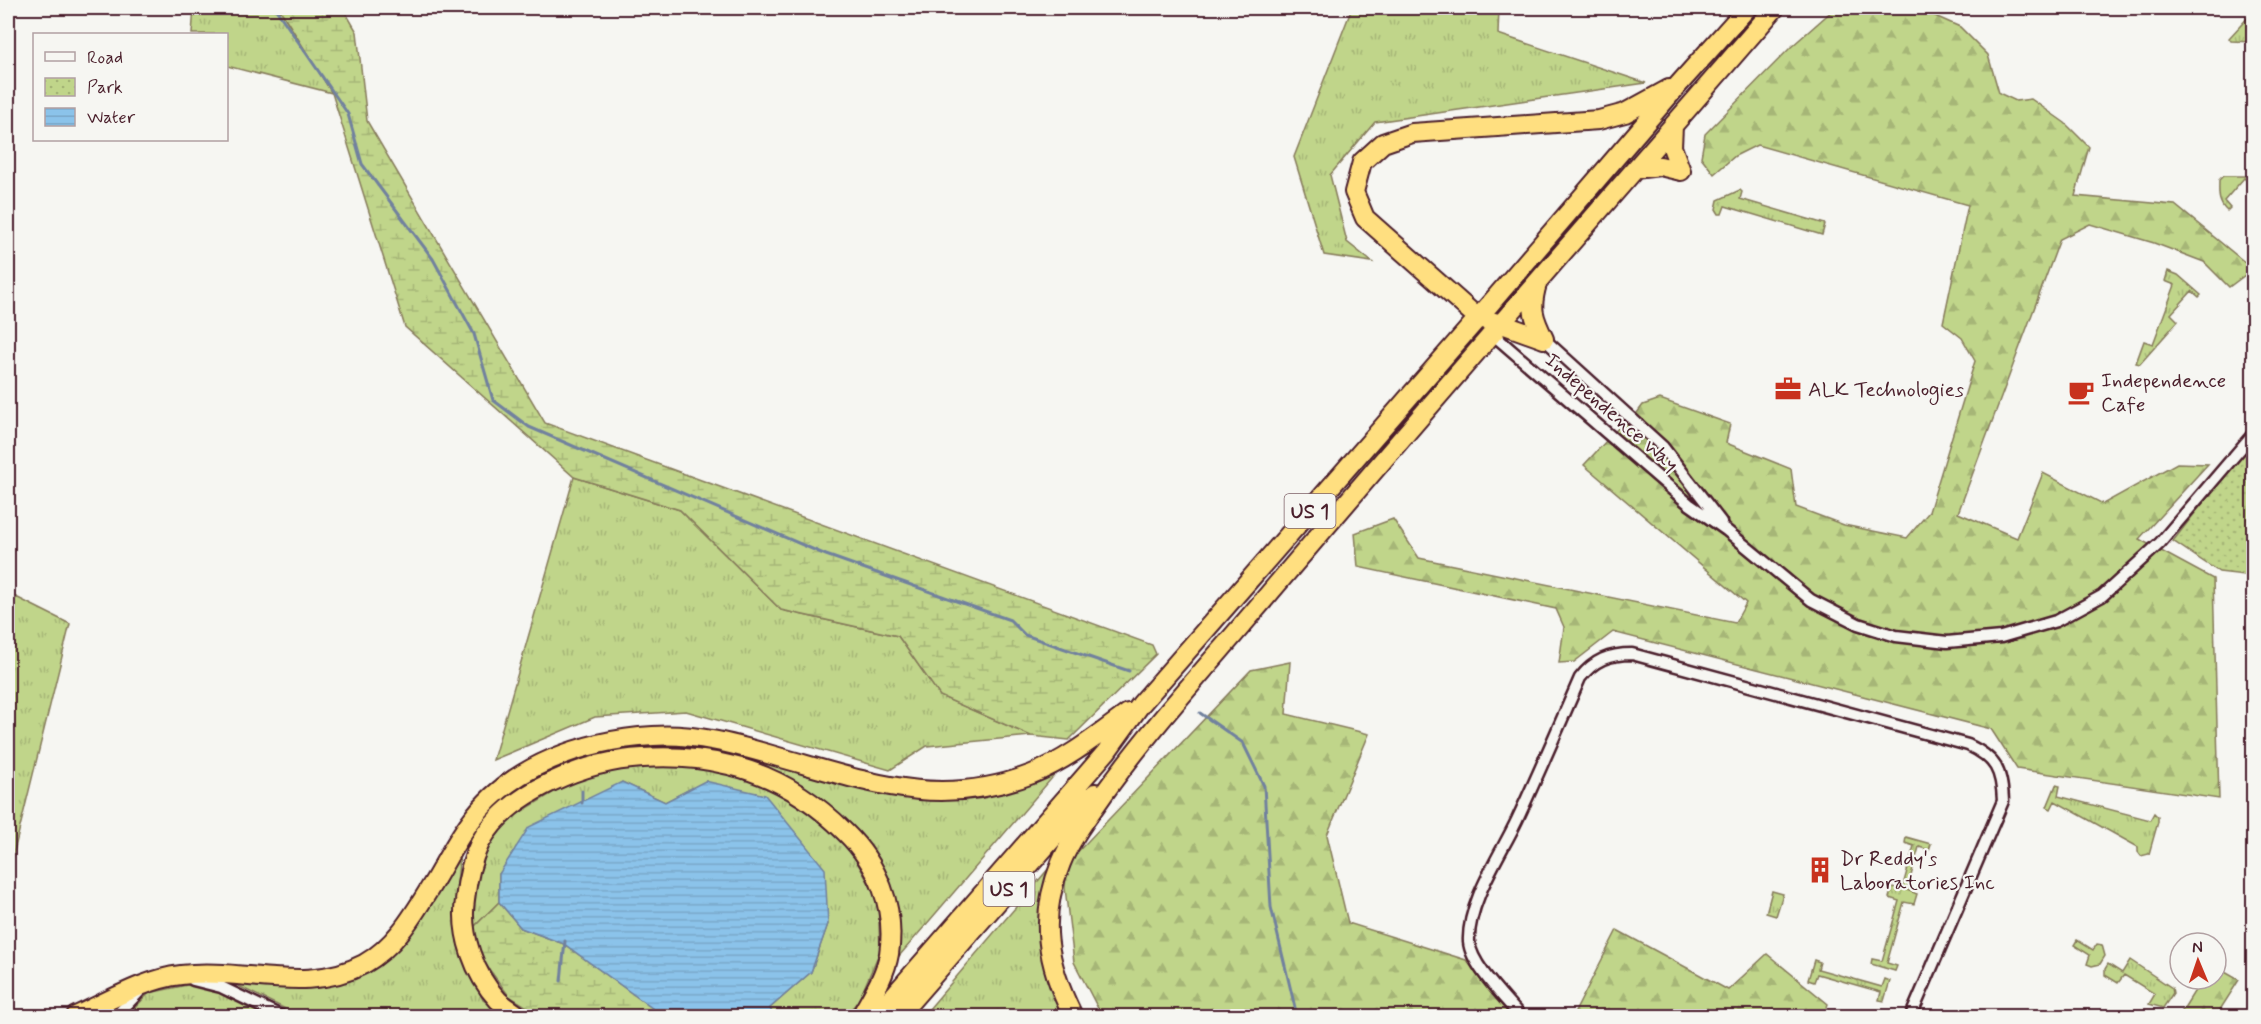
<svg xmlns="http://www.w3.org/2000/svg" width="2261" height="1024" font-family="Mynerve,sans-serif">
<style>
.grass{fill:url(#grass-tufts);stroke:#857a5a;stroke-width:1.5}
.forest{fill:url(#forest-firs);stroke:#857a5a;stroke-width:1.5}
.wetland{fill:url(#wetland-marsh);stroke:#857a5a;stroke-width:1.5}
.park{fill:url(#park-dots);stroke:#857a5a;stroke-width:1.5}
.water{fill:url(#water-rules);stroke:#71819e;stroke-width:1.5}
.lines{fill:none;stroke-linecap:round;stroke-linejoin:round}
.stream{stroke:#71819e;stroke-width:3}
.minor-casing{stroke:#4a1f2b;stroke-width:15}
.trunk-casing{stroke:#4a1f2b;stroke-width:22}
.minor{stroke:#f6f6f2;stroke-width:10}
.trunk{stroke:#ffdf80;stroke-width:18}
.labels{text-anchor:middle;stroke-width:4.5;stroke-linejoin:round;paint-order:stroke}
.shield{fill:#f6f6f2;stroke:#7e6067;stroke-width:1.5}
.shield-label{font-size:20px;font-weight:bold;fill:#4a1f2b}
.poi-label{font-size:21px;fill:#4a1f2b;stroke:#f6f6f2;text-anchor:start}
.street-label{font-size:21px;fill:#4a1f2b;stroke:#f6f6f2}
</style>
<defs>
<pattern id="grass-tufts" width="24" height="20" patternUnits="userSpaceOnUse" patternTransform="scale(1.5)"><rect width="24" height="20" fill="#c0d58a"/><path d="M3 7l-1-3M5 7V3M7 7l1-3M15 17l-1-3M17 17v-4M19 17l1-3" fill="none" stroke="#a6b677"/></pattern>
<pattern id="forest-firs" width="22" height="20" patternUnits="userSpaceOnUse" patternTransform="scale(1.5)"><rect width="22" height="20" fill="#c0d58a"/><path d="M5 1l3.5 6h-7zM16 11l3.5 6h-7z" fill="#a6b677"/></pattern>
<pattern id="wetland-marsh" width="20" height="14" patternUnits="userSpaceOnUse" patternTransform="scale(1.5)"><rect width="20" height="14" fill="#c0d58a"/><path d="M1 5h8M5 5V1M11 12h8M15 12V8" fill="none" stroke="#a6b677"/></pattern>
<pattern id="park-dots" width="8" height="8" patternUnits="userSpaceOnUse" patternTransform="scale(1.5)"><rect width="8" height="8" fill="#c0d58a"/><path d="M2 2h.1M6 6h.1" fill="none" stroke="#a6b677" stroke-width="1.8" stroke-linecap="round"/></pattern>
<pattern id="water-rules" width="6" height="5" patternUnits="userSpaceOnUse" patternTransform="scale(1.5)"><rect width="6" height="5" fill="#8bc3ea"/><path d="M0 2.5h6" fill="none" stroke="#79a7c9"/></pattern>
</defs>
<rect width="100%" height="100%" fill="#f6f6f2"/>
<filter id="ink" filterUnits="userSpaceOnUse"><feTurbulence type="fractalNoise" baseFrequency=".0167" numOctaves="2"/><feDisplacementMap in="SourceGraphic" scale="12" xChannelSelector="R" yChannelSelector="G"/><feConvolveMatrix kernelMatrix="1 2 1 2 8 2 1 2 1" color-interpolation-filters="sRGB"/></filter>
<g filter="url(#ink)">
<!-- grass -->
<path class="grass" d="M 194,8 L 279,8 L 332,93 L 227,66 L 226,34 L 192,34 Z
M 1352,8 L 1499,8 L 1498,34 L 1646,83 L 1375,122 L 1330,175 L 1347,242 L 1372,262 L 1324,255 L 1294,157 Z
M 2253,12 L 2253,42 L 2231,41 L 2229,38 Z
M 2223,176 L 2253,176 L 2251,184 L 2244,178 L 2224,201 L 2230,208 L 2227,211 C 2217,202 2219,192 2219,180 Z
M 1740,190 L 1742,192 L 1740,199 L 1825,224 L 1822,235 L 1725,206 L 1722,214 L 1719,214 L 1716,209 L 1718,200 Z
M 2168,271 L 2178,275 L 2201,295 L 2199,297 L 2192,291 L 2171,314 L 2178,321 L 2140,364 L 2136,363 L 2144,341 L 2153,344 L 2175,285 L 2165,281 Z
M 574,477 L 680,510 L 781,610 L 898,636 L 940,696 L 1031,736 L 927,746 L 890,770 L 686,711 L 595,717 L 493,760 Z
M 16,597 L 70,624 L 8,876 L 8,607 Z
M 746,753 L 904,795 L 1064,764 L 888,969 L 889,886 L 866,840 L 821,799 Z
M 686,761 L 772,784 L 847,844 L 878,900 L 880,951 L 859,1000 L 845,1016 L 773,1016 L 770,1008 L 811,972 L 828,924 L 706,781 L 665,802 L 622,782 L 499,874 L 499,902 L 471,930 L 470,883 L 496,827 L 584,774 Z
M 2056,785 L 2060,786 L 2058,796 L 2150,820 L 2154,813 L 2158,817 L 2158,822 L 2149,854 L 2141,856 L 2138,852 L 2138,847 L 2055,801 L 2051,809 L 2047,807 Z
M 1906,837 L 1931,844 L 1929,850 L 1919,847 L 1907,890 L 1917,894 L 1914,904 L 1904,902 L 1887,963 L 1897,966 L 1895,971 L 1871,964 L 1872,959 L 1882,961 L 1899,901 L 1889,898 L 1892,887 L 1902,889 L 1914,846 L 1905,843 Z
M 460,852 L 457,884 L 457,942 L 483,1000 L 507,1016 L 300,1016 L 226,980 L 371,969 Z
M 1050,867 L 1042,909 L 1065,1016 L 923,1016 Z
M 1772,891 L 1783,894 L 1776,916 L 1766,913 Z
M 2077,940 L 2093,950 L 2097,944 L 2102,945 L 2105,956 L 2100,964 L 2092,966 L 2087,964 L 2090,955 L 2074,945 Z
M 1814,960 L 1820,962 L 1818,969 L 1882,987 L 1885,979 L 1890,981 L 1884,1001 L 1879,1000 L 1881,992 L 1817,974 L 1814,982 L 1808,980 Z
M 2130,960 L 2172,988 L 2173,993 L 2163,1008 L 2149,1004 L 2155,994 L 2124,975 L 2118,983 L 2105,975 L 2105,969 L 2108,964 L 2122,973 Z
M 187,985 L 221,992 L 268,1016 L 127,1016 L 149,993 Z"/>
<!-- forest -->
<path class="forest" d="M 1850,8 L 1917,8 L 1960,27 L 1988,55 L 1999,93 L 2016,101 L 2031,99 L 2065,123 L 2089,147 L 2075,196 L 2175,205 L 2253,269 L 2229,287 L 2204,262 L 2154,243 L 2090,224 L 2060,239 L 1958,513 L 2017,538 L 2043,473 L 2103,504 L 2177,463 L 2208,464 L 2139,539 L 2213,579 L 2219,799 L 2017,769 L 1991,729 L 1613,632 L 1574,662 L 1559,663 L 1564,627 L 1556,609 L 1358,567 L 1355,533 L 1393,519 L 1419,558 L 1735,623 L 1746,603 L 1584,465 L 1620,426 L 1637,413 L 1643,405 L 1660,399 L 1730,424 L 1726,443 L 1791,469 L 1796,507 L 1844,525 L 1907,538 L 1929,512 L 1975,361 L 1962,338 L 1943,323 L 1968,205 L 1757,145 L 1735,156 L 1714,174 L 1701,157 L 1705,134 L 1791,47 L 1833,10 Z
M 1290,662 L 1286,714 L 1369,734 L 1327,835 L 1348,923 L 1466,960 L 1512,1016 L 1102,1016 L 1074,962 L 1065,888 L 1067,863 L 1251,670 Z
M 1617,930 L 1728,990 L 1767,954 L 1828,1004 L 1824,1016 L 1573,1016 Z
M 2216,967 L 2239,980 L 2216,1016 L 2179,1016 L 2202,979 L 2216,979 Z"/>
<!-- wetland -->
<path class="wetland" d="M 279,8 L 343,8 L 357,32 L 367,121 L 545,423 L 1152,645 L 1156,654 L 1069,740 L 1031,736 L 940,696 L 898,636 L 781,610 L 680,510 L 574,477 L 405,327 L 332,93 Z
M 499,902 L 521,928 L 564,944 L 663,1016 L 542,1016 L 509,996 L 483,961 L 471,930 Z"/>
<!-- park -->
<path class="park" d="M 2253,439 L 2253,576 L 2219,572 L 2173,541 Z"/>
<!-- water -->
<path class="water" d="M 705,781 L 765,795 L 825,869 L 828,924 L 811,972 L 770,1008 L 773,1016 L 663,1016 L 564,944 L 521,928 L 499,902 L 499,874 L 529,827 L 622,782 L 665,802 Z"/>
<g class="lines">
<!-- stream -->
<path class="stream" d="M 275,8 L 348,114 L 362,164 L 433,259 L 474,334 L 493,400 L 529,427 L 826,555 L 1010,620 L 1025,635 L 1129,671
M 1200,713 L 1243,743 L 1264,786 L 1271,907 L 1297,1016
M 582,803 L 582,791
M 561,981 L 565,941"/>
<!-- minor casing -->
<g class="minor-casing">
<path id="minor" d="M 1489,331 L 1689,504 L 1726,530 L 1811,600 L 1858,624 L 1896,636 L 1947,642 L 2001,637 L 2056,621 L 2102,596 L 2160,543 L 2254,433
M 1544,339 L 1663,447 L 1721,522
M 193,980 L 221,987 L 281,1016
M 116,1016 L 139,992
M 1520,1016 C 1505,998 1471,965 1469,942 C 1467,903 1501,854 1517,820 C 1539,773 1559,726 1580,678 C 1594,660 1609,654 1632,654 L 1968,745 C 1996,758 2002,771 2003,801 L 1911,1016"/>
</g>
<!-- trunk casing -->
<g class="trunk-casing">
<path id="trunk" d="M 1673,126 L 1672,147 L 1681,171
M 1635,169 L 1660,166 L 1681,171
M 1537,284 C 1530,308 1533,317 1544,339
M 1544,339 L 1502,324 L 1478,318 L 1365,218 L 1354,192 L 1362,162 L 1383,143 L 1412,133 L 1599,120 L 1625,113 L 1669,89
M 76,1016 C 109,1001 145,979 181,975 C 243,967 306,995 364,964 C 396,946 414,914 433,883 C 445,863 456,841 470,822 C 510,765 586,740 653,736 C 698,733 740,746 782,758 C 871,783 941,809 1032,774 C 1067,760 1098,735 1128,713
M 519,1016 C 513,1011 504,1006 498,1000 C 474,974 460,934 465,900 C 467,880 471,861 480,843 C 508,791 587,761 643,758 C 672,756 701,758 729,765 C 773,775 813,800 845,832 C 878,864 896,908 889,954 C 885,977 871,997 861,1016
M 876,1016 L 1107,751 L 1141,704 L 1478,318 L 1679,84 L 1747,8
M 898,1016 L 1081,806 L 1095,793
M 1073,1016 C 1047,964 1038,919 1061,863 C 1071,838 1090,814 1105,792 C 1151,728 1205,669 1256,609 C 1427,407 1602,208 1775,8"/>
</g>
<!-- minor -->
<use href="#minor" class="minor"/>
<!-- trunk -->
<use href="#trunk" class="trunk"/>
</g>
</g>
<!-- icons -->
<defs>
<g id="office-bare" transform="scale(2.07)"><path d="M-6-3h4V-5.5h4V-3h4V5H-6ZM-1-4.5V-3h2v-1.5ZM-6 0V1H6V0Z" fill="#c8321e" stroke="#f6f6f2" stroke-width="2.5" paint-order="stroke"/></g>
<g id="cafe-bare" transform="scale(2.07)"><path d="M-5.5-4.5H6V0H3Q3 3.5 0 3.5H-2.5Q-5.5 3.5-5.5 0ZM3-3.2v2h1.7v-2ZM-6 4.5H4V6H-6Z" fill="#c8321e" stroke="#f6f6f2" stroke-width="2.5" paint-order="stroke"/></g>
<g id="building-bare" transform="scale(2.07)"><path d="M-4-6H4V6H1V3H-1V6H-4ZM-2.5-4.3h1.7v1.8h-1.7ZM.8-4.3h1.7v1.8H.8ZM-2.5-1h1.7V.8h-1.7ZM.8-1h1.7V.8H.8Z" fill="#c8321e" stroke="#f6f6f2" stroke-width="2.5" paint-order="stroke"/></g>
</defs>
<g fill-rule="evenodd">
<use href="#office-bare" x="1788" y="389"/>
<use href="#cafe-bare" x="2081" y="392"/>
<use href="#building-bare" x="1820" y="870"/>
</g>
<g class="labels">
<!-- shield labels -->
<g class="shield">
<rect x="1284.5" y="494" width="51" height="34" rx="4.5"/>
<rect x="983.5" y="872" width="51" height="34" rx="4.5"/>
</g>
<g class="shield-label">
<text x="1310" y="518">US 1</text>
<text x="1009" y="896">US 1</text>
</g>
<!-- poi labels -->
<g class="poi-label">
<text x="2101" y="387">Independence<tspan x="2101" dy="24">Cafe</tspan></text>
<text x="1808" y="396">ALK Technologies</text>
<text x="1840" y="865">Dr Reddy's<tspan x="1840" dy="24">Laboratories Inc</tspan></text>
</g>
<!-- street labels -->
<g class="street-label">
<text transform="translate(1612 412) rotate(41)" y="7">Independence Way</text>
</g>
</g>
<!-- margin -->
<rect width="2261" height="1024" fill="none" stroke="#f6f6f2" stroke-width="30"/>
<rect x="15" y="15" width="2231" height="994" fill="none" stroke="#4a1f2b" stroke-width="2" filter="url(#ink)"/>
<!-- legend -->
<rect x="33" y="33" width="195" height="108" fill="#f6f6f2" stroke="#b1a0a2" stroke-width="1.5"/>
<rect x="45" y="52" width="30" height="9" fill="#f6f6f2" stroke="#b1a0a2" stroke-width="1.5"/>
<text x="87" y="63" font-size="18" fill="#4a1f2b">Road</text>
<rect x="45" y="78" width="30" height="18" fill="url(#park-dots)" stroke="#b1a0a2" stroke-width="1.5"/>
<text x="87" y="93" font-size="18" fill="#4a1f2b">Park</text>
<rect x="45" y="108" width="30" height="18" fill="url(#water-rules)" stroke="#b1a0a2" stroke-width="1.5"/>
<text x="87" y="123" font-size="18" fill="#4a1f2b">Water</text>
<!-- north arrow -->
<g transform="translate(2198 961) rotate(358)"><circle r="28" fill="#f6f6f2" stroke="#b1a0a2" stroke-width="1.5"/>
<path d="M0-4.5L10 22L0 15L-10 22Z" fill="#c8321e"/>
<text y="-9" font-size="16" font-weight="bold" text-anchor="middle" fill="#4a1f2b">N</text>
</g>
</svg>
